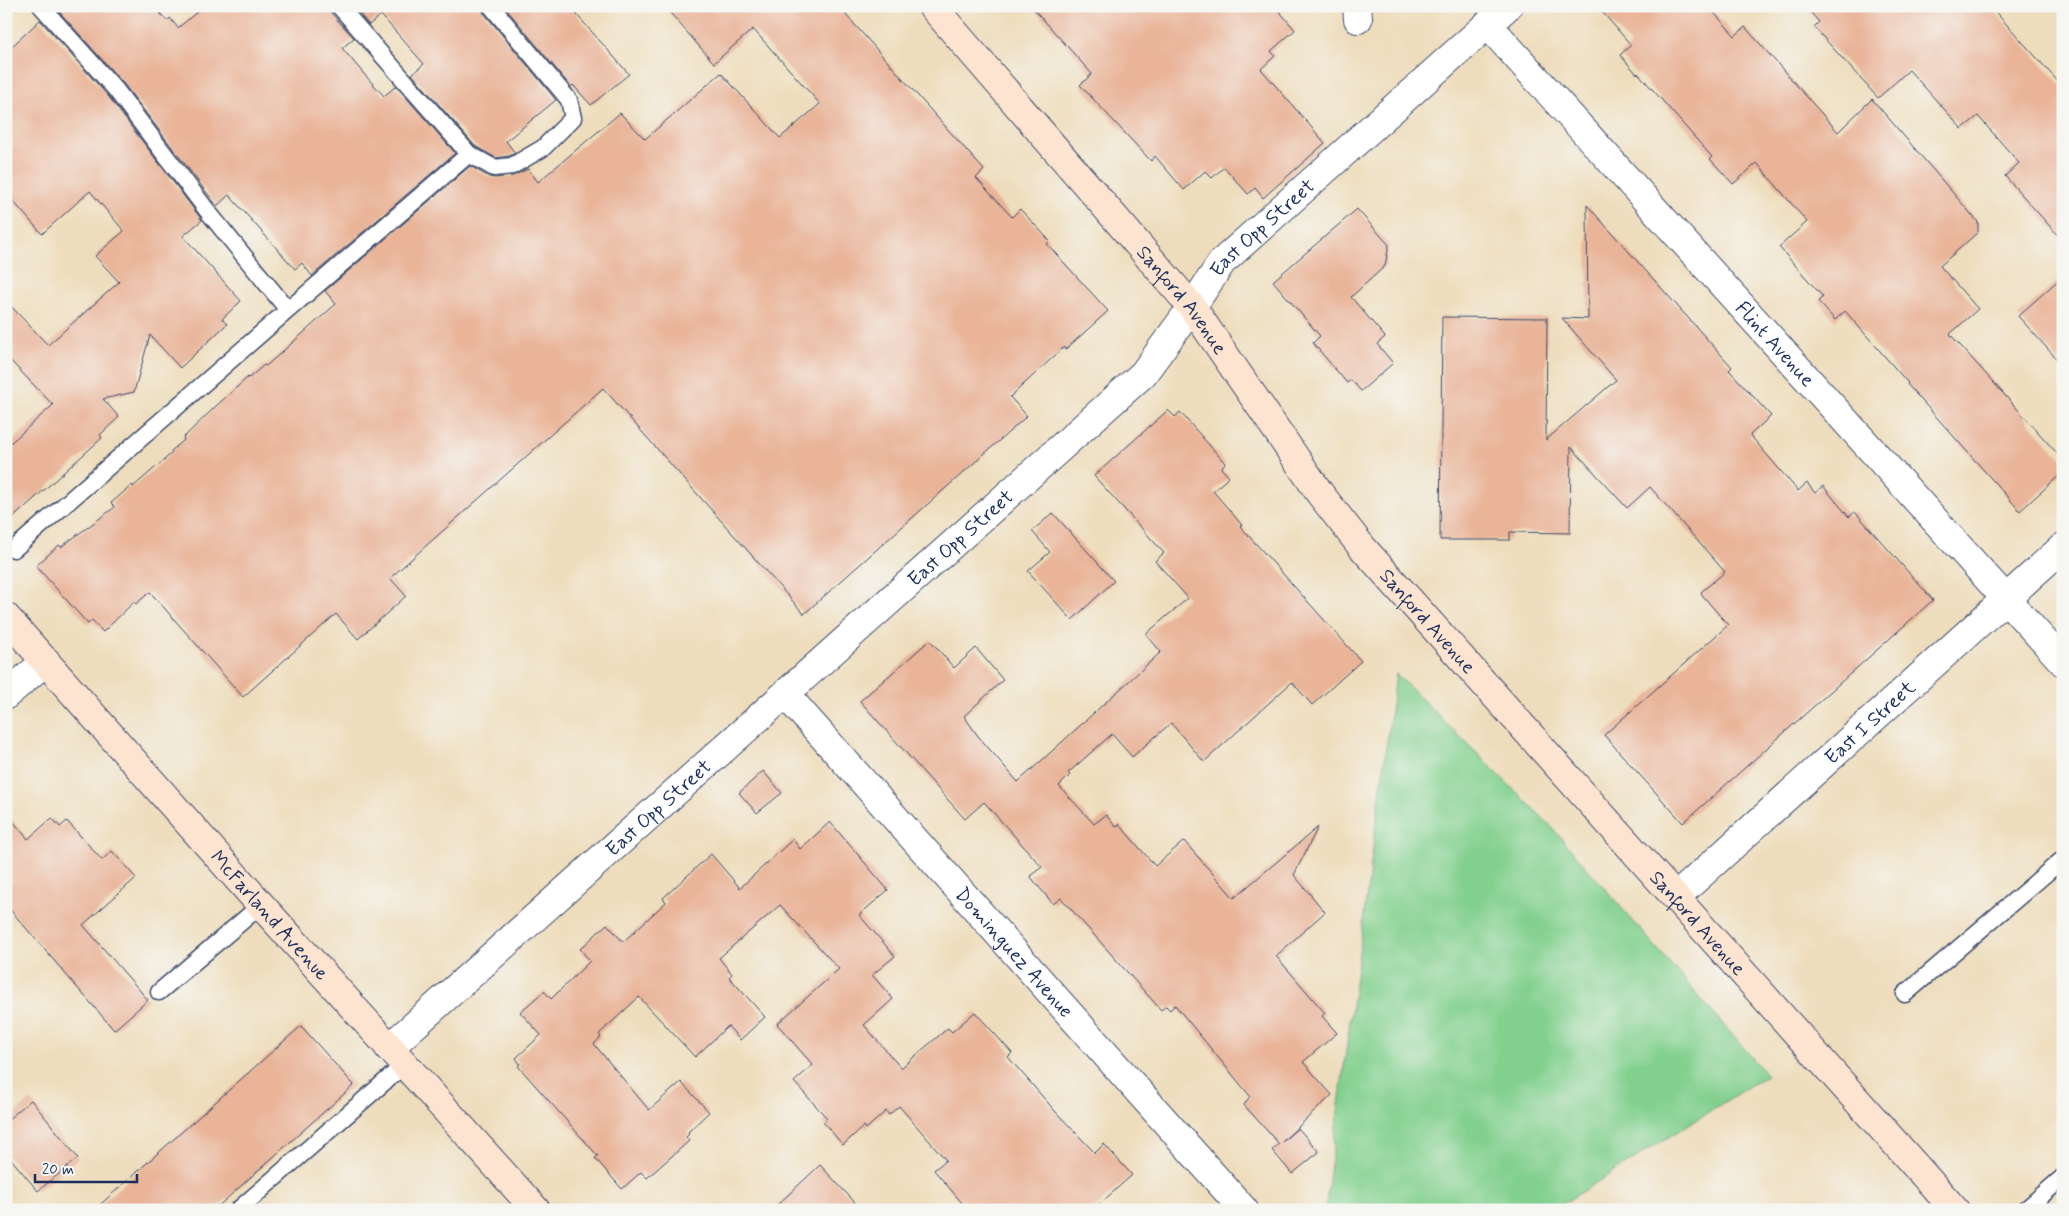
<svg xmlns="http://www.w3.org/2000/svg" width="2069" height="1216" font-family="Mynerve,sans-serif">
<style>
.green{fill:#82d08e;stroke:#4e8076}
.building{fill:#e9b498}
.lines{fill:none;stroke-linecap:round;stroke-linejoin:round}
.lane-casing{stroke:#3b496c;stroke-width:19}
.street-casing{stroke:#3b496c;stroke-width:30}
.secondary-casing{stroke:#3b496c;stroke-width:30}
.lane{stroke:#fff;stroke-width:16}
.street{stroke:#fff;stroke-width:28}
.secondary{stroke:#fde4d0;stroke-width:28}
.labels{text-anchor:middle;stroke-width:4;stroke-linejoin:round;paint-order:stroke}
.street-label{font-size:20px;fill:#1b2f5e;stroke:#f6f6f2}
</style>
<rect width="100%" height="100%" fill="#f6f6f2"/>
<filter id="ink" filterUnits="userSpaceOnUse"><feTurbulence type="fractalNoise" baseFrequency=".02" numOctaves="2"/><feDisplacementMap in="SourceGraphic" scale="10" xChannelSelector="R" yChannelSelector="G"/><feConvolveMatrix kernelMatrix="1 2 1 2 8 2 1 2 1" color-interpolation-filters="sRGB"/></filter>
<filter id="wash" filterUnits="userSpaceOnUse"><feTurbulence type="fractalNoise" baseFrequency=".0096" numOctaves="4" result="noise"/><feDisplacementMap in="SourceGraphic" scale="20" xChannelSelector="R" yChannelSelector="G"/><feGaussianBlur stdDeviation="1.12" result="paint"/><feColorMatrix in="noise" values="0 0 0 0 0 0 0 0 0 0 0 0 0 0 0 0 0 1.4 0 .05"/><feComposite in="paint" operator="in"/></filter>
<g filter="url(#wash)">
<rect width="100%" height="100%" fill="#eeddbc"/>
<!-- green -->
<path class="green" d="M 1396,674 L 1547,822 L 1767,1075 L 1553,1210 L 1325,1210 Z"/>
<g id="blocks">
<!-- building -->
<path class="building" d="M 154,6 L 167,21 L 170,18 L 178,28 L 204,6 L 329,6 L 331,13 L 354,38 L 342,48 L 364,74 L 384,96 L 396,86 L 455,153 L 312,276 L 302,263 L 295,269 L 229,195 L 217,206 L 123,83 L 55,7 Z
M 353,6 L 481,6 L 483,12 L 556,100 L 506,141 L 515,153 L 509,156 L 496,158 L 475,146 L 412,74 L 424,64 L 381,15 L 369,25 Z
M 504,6 L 569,6 L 629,74 L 591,105 L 573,85 L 571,87 Z
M 664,6 L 838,6 L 984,170 L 976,178 L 1012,217 L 1020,209 L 1050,241 L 1047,244 L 1108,311 L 1065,350 L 1064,347 L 1010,397 L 1027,416 L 804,614 L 603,388 L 390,578 L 406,596 L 358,639 L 336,614 L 243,697 L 150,592 L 136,604 L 134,602 L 103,632 L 92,620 L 88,624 L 36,566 L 59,545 L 61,547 L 115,507 L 111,503 L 132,485 L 133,487 L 172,453 L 171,451 L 184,440 L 183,438 L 216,406 L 248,377 L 249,378 L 264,365 L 266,366 L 336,304 L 325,291 L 470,166 L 489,177 L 495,178 L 513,176 L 528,169 L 538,182 L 620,113 L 645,139 L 721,73 L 780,138 L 820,104 L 753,29 L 714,63 Z
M 1031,6 L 1275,6 L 1295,30 L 1271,51 L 1275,56 L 1261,69 L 1325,143 L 1263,198 L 1255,188 L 1248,194 L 1224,167 L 1212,178 L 1205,171 L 1184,190 L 1155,156 L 1151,161 L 1080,85 L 1092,74 Z
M 1597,6 L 1708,6 L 1735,36 L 1745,27 L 1838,132 L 1872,99 L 1978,222 L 1978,232 L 1940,266 L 1978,309 L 1950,334 L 2063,460 L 2063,472 L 2020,511 L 1907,384 L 1908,383 L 1845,311 L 1835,320 L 1818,301 L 1823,297 L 1779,247 L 1807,222 L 1757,163 L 1733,184 L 1710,159 L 1712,157 L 1638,73 L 1637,74 L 1620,55 L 1631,45 Z
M 1805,6 L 1990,6 L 2063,87 L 2063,241 L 2005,176 L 2019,163 L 1978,116 L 1962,129 L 1909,70 L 1878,98 L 1814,27 L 1819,22 Z
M 40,20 L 108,96 L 202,220 L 183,236 L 241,301 L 222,319 L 227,324 L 180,368 L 150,335 L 134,392 L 103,399 L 119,417 L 100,435 L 102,438 L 6,524 L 6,447 L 53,405 L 6,356 L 6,301 L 48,345 L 119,282 L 95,256 L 124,231 L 90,191 L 42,234 L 6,193 L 6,52 Z
M 1587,205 L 1732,367 L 1729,370 L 1771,416 L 1750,435 L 1798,491 L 1807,483 L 1815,493 L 1823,486 L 1849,517 L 1855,512 L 1933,600 L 1683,823 L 1604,735 L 1728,625 L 1703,596 L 1701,592 L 1725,572 L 1650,487 L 1627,508 L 1571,447 L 1570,533 L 1510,532 L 1510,540 L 1440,540 L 1442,317 L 1547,318 L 1546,440 L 1616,380 L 1562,318 L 1588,319 Z
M 1357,209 L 1389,245 L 1385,266 L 1351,297 L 1385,337 L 1377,344 L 1393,363 L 1361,391 L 1351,380 L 1347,383 L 1313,343 L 1320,336 L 1273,281 Z
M 2063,276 L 2063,366 L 2018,316 Z
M 1168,410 L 1175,417 L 1180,412 L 1225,463 L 1221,468 L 1229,477 L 1213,491 L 1242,525 L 1240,526 L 1361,661 L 1312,705 L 1292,682 L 1204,762 L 1171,723 L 1132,757 L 1112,734 L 1068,773 L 1070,775 L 1059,786 L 1094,824 L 1106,815 L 1116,827 L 1119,824 L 1155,866 L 1184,841 L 1234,898 L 1318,827 L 1294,875 L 1325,912 L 1276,956 L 1325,1013 L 1322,1016 L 1337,1033 L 1303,1062 L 1332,1095 L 1282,1142 L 1298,1128 L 1319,1152 L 1292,1174 L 1272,1150 L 1279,1144 L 1244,1105 L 1250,1096 L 1175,1005 L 1170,1010 L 1166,1006 L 1161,1010 L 1061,898 L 1053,904 L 1030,876 L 1042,867 L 984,802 L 965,819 L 860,701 L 930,640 L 954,668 L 976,648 L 1003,680 L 964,716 L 978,736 L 1018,782 L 1161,652 L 1146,634 L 1188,598 L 1155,561 L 1164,553 L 1094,476 Z
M 1053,513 L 1114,581 L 1072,620 L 1028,571 L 1050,552 L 1032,531 Z
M 763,771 L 782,793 L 757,813 L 739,793 Z
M 6,813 L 28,839 L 52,818 L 60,827 L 67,821 L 102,860 L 112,851 L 136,878 L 83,925 L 148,1000 L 114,1030 L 6,905 Z
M 830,822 L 888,890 L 859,915 L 895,956 L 872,975 L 893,999 L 864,1025 L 901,1068 L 948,1028 L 952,1032 L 975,1012 L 1012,1053 L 1008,1057 L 1055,1111 L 1095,1153 L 1104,1144 L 1132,1175 L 1093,1210 L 968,1210 L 934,1170 L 946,1160 L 899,1106 L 889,1115 L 886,1111 L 866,1129 L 864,1126 L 843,1145 L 823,1122 L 827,1118 L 794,1082 L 813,1065 L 777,1024 L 839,969 L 780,905 L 719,958 L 732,974 L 729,977 L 765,1017 L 740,1040 L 728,1026 L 695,1057 L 639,997 L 599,1034 L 601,1037 L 594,1044 L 649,1110 L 681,1082 L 709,1112 L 688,1132 L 689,1134 L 686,1137 L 689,1141 L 647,1178 L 641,1172 L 622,1189 L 595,1158 L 598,1156 L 518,1066 L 520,1064 L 516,1058 L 541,1035 L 520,1012 L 544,991 L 551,999 L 590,961 L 580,949 L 607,924 L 623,942 L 666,902 L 663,898 L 711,854 L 740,888 L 793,839 L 800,849 Z
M 301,1026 L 354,1085 L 214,1210 L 94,1210 Z
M 31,1100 L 78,1158 L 38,1191 L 6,1153 L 6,1121 Z
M 820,1165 L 862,1210 L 772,1210 Z"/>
</g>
</g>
<g filter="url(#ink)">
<use href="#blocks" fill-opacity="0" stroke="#3b496c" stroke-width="1"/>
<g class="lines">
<!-- lane casing -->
<g class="lane-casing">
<path id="lane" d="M 339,6 L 469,154 L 494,168 L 512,166 L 543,148 L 573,118 L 569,100 L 491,6
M 288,310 L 469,154
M 14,549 L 288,310 L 209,213 L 116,90 L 41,6
M 159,992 L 261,905
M 1905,994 L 2063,859
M 238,1210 L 405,1064
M 2025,1210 L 2063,1177"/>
</g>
<!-- street casing -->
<g class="street-casing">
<g id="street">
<path d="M 1357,6 L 1358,19"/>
<path id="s1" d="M 1488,25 L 2063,662"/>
<path d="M 6,695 L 46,661"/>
<path id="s2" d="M 786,695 L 1244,1210"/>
<path id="s3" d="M 1676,897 L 2063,547"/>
<path id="s4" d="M 389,1048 L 1143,374 L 1192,307 L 1222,262 L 1508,6"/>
</g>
</g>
<!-- secondary casing -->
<g class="secondary-casing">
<g id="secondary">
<path id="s5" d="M 932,6 L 1192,307 L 1321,495 L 1362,547 L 1955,1210"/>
<path id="s6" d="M 6,617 L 261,905 L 536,1210"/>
</g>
</g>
<!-- lane -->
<use href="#lane" class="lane"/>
<!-- street -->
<use href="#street" class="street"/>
<!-- secondary -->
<use href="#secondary" class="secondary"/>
</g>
</g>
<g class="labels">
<!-- street labels -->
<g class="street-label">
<text dy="7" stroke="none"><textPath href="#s4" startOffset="1201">East Opp Street</textPath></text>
<text dy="7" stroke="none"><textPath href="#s5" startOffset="386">Sanford Avenue</textPath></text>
<text dy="7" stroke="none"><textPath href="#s1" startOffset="429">Flint Avenue</textPath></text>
<text dy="7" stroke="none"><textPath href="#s4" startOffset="766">East Opp Street</textPath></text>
<text dy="7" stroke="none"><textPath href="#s5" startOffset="791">Sanford Avenue</textPath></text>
<text dy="7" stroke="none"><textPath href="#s3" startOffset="261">East I Street</textPath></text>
<text dy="7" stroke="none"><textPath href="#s4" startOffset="361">East Opp Street</textPath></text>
<text dy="7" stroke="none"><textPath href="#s6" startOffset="398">McFarland Avenue</textPath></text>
<text dy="7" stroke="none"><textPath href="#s5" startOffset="1196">Sanford Avenue</textPath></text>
<text dy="7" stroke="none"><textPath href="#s2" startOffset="344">Dominguez Avenue</textPath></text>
</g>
</g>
<!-- margin -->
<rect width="2069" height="1216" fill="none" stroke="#f6f6f2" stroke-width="25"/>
<!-- scale -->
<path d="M35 1174v8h102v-8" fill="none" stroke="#1b2f5e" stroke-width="2.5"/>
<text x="42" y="1174" font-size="15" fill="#1b2f5e" stroke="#f6f6f2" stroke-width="4" paint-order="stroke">20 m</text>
</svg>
